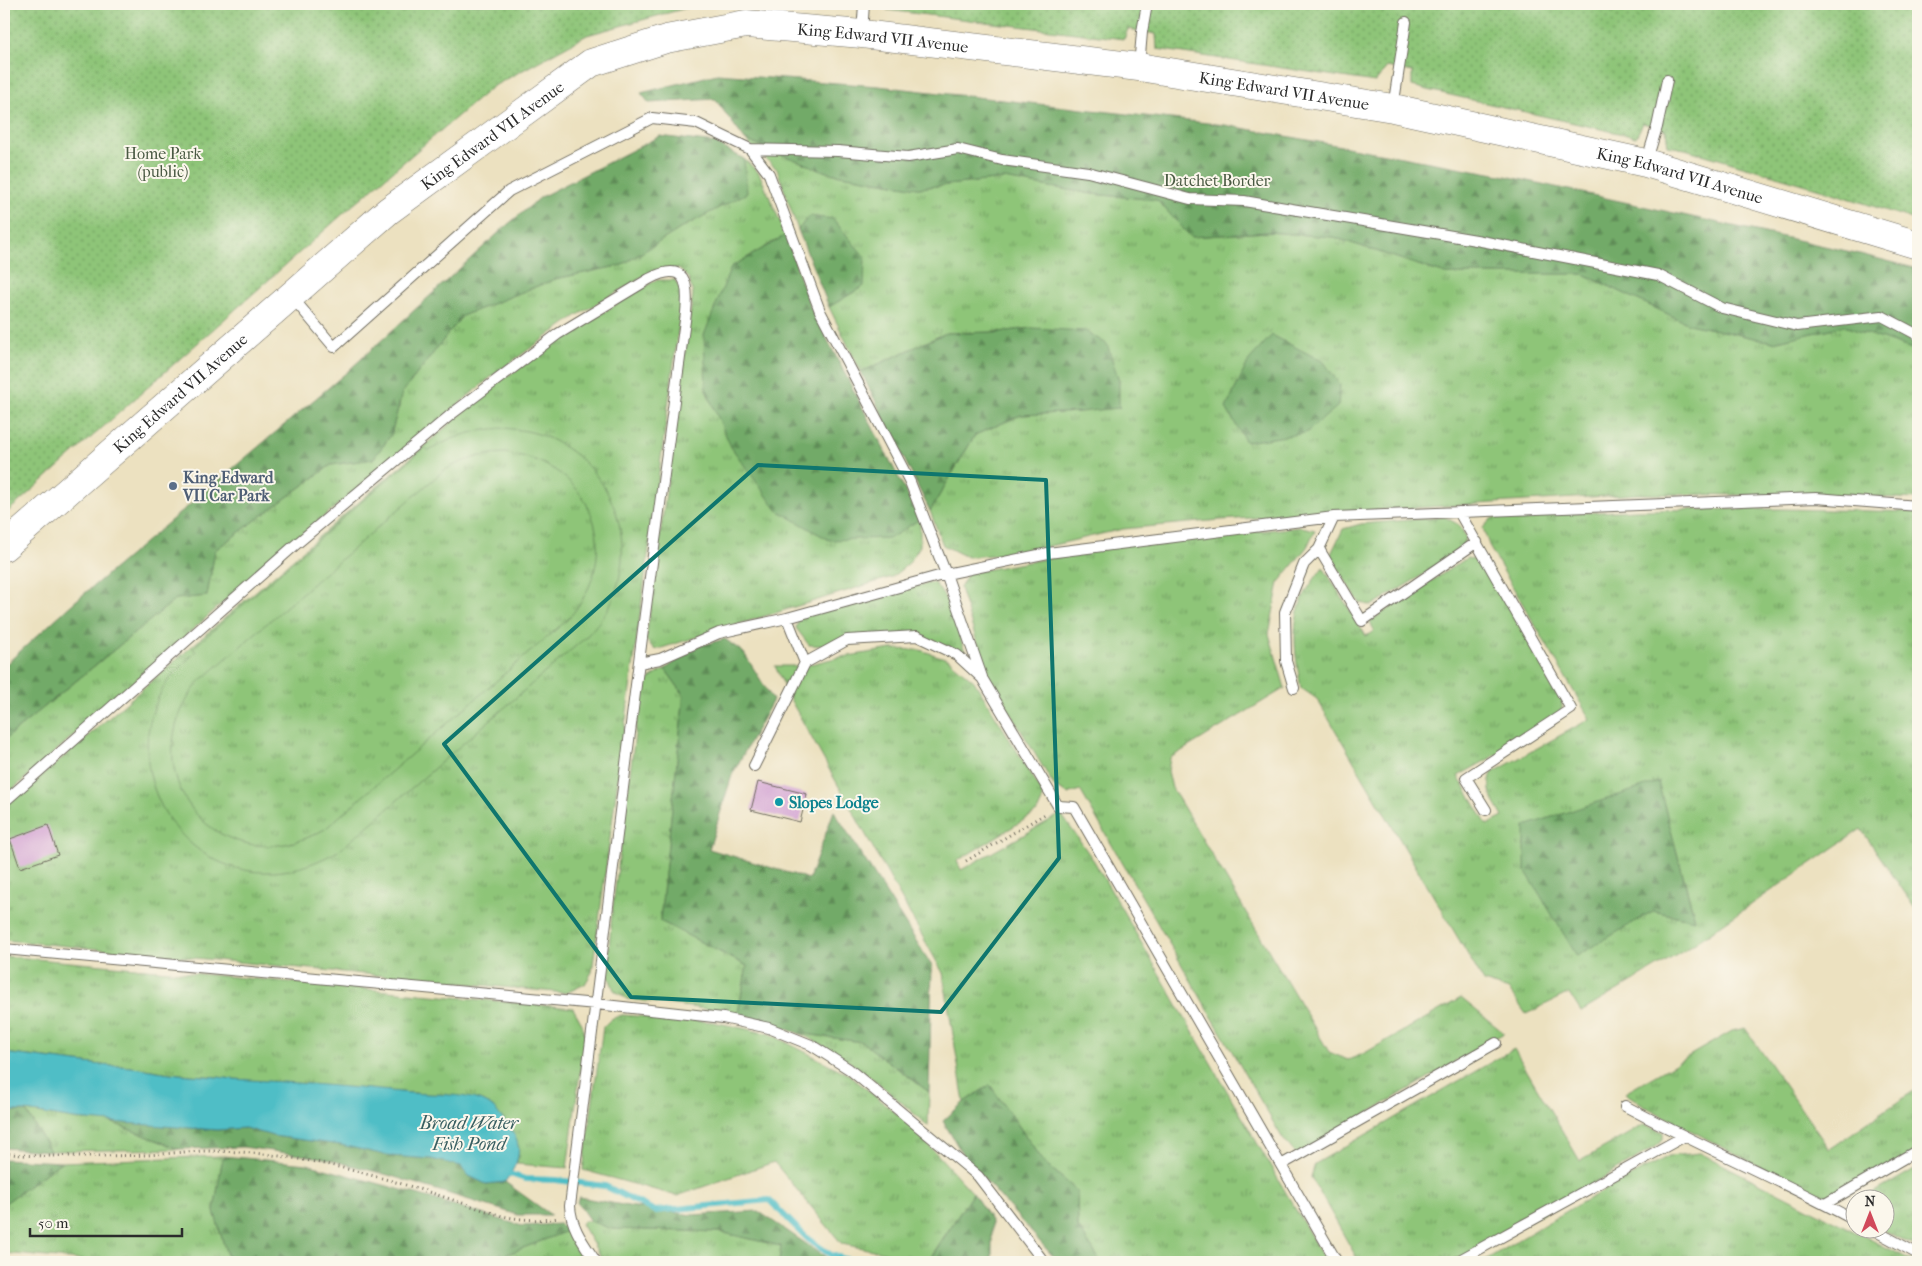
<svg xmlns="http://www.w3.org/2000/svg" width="1922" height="1266" font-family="'IM FELL French Canon',serif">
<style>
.grass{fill:url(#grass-tufts);stroke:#5c7852;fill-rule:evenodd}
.forest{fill:url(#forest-firs);stroke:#4e6a4a}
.park{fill:url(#park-dots);stroke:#5c7852}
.garden{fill:#8ec578;stroke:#5c7852;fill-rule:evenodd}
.water{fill:#50bec6;stroke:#3e7478}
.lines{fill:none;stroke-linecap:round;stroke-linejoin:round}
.stream{stroke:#50bec6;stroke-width:6}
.building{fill:#d09dd1}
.service-casing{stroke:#6f6b5f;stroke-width:12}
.secondary-casing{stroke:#6f6b5f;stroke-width:29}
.path{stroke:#6f6b5f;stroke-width:3;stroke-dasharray:1 4;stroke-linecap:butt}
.service{stroke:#fff;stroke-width:10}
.secondary{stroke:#fff;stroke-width:28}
.marked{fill:none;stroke:#0f766e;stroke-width:4;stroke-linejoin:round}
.service-dot{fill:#5c6f8a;stroke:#fbf7ec;stroke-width:2}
.culture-dot{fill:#0f9aa8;stroke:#fbf7ec;stroke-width:2}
.labels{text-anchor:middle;stroke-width:4;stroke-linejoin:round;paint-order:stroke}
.street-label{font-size:16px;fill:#2b2b2b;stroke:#fbf7ec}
.park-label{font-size:16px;fill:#495942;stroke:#fbf7ec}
.service-label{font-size:16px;font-weight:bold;fill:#4e5e75;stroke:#fbf7ec;text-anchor:start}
.culture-label{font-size:16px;font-weight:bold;fill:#0d838f;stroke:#fbf7ec;text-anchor:start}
.water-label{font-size:18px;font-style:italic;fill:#385e61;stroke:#fbf7ec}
</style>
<defs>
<pattern id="grass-tufts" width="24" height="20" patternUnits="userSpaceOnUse" patternTransform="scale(1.25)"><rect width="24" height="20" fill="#8ec578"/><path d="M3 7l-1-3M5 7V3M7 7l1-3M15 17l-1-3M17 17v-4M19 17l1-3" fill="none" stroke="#74a063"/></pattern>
<pattern id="forest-firs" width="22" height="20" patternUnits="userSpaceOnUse" patternTransform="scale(1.25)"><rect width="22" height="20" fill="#72aa68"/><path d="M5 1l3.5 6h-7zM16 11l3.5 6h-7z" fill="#5e8b56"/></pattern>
<pattern id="park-dots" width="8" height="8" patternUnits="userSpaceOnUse" patternTransform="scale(1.25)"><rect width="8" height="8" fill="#8ec578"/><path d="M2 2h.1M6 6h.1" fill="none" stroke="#74a063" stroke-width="1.8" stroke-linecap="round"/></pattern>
</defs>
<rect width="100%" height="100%" fill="#fbf7ec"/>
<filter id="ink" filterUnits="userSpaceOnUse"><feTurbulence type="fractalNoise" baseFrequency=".02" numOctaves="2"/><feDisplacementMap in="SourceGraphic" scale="10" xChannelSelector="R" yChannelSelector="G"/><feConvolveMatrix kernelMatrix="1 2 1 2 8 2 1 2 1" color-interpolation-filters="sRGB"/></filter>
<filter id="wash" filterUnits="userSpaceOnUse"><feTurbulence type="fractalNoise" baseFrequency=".0096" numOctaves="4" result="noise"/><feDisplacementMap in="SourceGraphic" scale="20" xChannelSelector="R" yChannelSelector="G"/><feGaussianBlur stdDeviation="1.12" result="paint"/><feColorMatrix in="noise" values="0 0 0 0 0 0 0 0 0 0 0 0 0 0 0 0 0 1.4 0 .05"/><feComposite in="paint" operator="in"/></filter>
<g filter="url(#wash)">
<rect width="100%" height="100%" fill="#ece1c0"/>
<!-- grass -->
<path class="grass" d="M 745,140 L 829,173 L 918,188 L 1004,179 L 1092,194 L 1157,200 L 1191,237 L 1267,232 L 1333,237 L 1446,274 L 1583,274 L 1689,324 L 1773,342 L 1844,326 L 1918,351 L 1918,499 L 1857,496 L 1638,494 L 1220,520 L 1123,529 L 1019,553 L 967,557 L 943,545 L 930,511 L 975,435 L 1021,415 L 1080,412 L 1032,328 L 999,332 L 946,333 L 861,372 L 829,307 L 864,286 L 809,216 L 798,230 L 777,169 Z
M 744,159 L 759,173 L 786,235 L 731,267 L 920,519 L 920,546 L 909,563 L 892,577 L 655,650 L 646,640 L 693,294 L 689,279 L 679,269 L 663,269 L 650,273 L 576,316 L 497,372 L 261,569 L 4,797 L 4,740 L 176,599 L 207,596 L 215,550 L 331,465 L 373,459 L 391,435 L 402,393 L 462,316 L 555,279 L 622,265 L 683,227 L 746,193 Z
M 656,280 L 675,280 L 681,291 L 681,309 L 592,972 L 585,984 L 566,993 L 4,940 L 4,806 L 38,779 L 496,384 L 589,321 Z
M 1781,509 L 1918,512 L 1918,912 L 1861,829 L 1685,950 L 1581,1012 L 1569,993 L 1526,1014 L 1509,990 L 1484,982 L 1317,699 L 1301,688 C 1296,660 1290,627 1302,600 C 1307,588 1316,577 1323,567 L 1366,636 L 1374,631 L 1370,621 L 1467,558 L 1483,562 L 1562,695 L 1562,707 L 1559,720 L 1458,776 L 1487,825 L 1503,817 C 1494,800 1485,792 1492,773 L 1590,719 L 1490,548 L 1483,528 L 1492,518 L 1635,510 ZM 1658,783 L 1695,919 L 1694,920 L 1653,911 Z
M 1445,517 L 1459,525 L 1466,537 L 1461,552 L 1371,606 L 1359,602 L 1330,556 L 1343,529 L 1361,524 Z
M 1302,527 L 1315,530 L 1307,547 L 1279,582 L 1269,634 L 1285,688 L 1170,758 L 1168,771 L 1172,788 L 1329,1052 L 1348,1060 L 1363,1054 L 1461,998 L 1504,1033 L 1297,1155 L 1283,1139 L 1080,790 L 1068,794 L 1055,787 L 987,674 L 960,588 L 968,573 L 1138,542 Z
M 934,582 L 948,602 L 965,652 L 937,643 L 908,636 L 833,646 L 809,645 L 796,628 L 801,614 Z
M 892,649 L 920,650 L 948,659 L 974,681 L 1042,792 L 1042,801 L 1037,812 L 957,861 L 961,870 L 1061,814 L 1094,861 L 1326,1262 L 1101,1262 L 1078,1227 L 1077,1191 L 1044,1162 L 990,1085 L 964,1102 L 943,973 L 790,699 L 775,666 L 802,666 L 836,658 Z
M 665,669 L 684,695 L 660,921 L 747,966 L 738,1013 L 627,999 L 614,990 L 607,972 L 612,913 L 640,696 L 646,681 Z
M 4,956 L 573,1008 L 582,1024 L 585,1036 L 567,1168 L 517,1164 L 519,1147 L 493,1107 L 483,1101 L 463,1097 L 400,1092 L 233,1079 C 215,1076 197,1076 179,1074 C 156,1072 133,1065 110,1066 L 4,1053 Z
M 622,1015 L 713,1022 L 770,1034 L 848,1074 L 908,1123 L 973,1193 L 928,1261 L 842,1244 L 774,1162 L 677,1196 L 583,1170 L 603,1027 L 611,1019 Z
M 1745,1028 L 1829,1149 L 1918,1088 L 1918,1151 L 1837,1197 L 1818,1197 L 1648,1108 L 1625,1093 L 1732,1031 Z
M 798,1033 L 862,1042 L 929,1092 L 928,1126 C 888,1090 848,1055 798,1033 Z
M 1514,1049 L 1580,1161 L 1644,1125 L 1663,1132 L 1663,1139 L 1657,1146 L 1459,1262 L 1359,1262 L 1311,1177 L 1315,1164 Z
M 26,1111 L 74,1119 L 108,1121 L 179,1149 L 50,1151 Z
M 1700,1153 L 1915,1262 L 1482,1262 L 1577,1205 L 1669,1156 Z
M 223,1156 L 214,1211 L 229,1262 L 102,1262 L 4,1253 L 4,1204 L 61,1162 Z
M 1918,1167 L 1918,1248 L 1881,1229 L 1884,1228 L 1884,1198 L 1865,1198 Z
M 583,1221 L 590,1221 L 612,1229 L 720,1232 L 781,1246 L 779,1262 L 604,1262 L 581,1224 Z
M 567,1231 L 587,1262 L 487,1262 Z"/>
<!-- forest -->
<path class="forest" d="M 717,74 L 878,86 L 1225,125 L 1501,175 L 1856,253 L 1918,269 L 1918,351 L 1844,326 L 1773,342 L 1689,324 L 1583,274 L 1446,274 L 1333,237 L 1267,232 L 1191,237 L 1157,200 L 1092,194 L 1004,179 L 918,188 L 829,173 L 745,140 L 715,99 L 649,103 L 641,93 Z
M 660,136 L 715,143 L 744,159 L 747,193 L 683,227 L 622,265 L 555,279 L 462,316 L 402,393 L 391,435 L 373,459 L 331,465 L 215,550 L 207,596 L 176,599 L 4,740 L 4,666 L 72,604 L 347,372 L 506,226 L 541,197 Z
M 809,216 L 833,219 L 865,257 L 864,286 L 829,307 L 798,230 Z
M 786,235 L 809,304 L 920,519 L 891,538 L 829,540 L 777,510 L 731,447 L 706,390 L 704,335 L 731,267 Z
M 1032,328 L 1085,331 L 1107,344 L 1119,381 L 1119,408 L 1080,412 L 1021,415 L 975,435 L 930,511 L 861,372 L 946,333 L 999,332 Z
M 1272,335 L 1324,362 L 1340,385 L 1338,406 L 1306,433 L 1246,442 L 1226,408 L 1249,360 Z
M 725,639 L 744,653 L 773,700 L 732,775 L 709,849 L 809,879 L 834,811 L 932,966 L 929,1092 L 862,1042 L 798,1033 L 738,1013 L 747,966 L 660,921 L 684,695 L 665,669 L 699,646 Z
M 1658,782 L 1695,920 L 1653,911 L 1577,956 L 1525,870 L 1525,826 Z
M 990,1085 L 1044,1162 L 1077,1191 L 1078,1227 L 1101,1262 L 1058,1262 L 963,1155 L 943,1121 L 964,1102 Z
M 4,1111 L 26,1111 L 50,1151 L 4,1148 Z
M 108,1121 L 217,1130 L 245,1128 L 273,1136 L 341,1145 L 392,1156 L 431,1159 L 461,1166 L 469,1176 L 486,1184 L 505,1182 L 551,1215 L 518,1215 L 388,1175 L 323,1158 L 243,1147 L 179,1149 Z
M 223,1156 L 307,1164 L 420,1195 L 522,1226 L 560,1224 L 567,1231 L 487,1262 L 229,1262 L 214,1211 Z
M 4,1159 L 61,1162 L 4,1204 Z
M 973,1193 L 992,1222 L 992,1261 L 993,1262 L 928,1262 Z
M 579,1197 L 628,1206 L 692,1215 L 758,1211 L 833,1262 L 779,1262 L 781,1246 L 720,1232 L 612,1229 L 590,1221 L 577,1202 Z"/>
<!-- park -->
<path class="park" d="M 4,4 L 701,4 L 587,35 L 492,87 L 353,205 L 4,515 Z
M 887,4 L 1918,4 L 1918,221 L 1827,191 L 1685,149 L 1668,146 L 1666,130 L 1643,123 L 1636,137 L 1428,90 L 1412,86 L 1412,72 L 1387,67 L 1375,82 L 1157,49 L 1156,34 L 1128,29 L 1124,39 L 887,10 Z"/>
<!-- garden -->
<path class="garden" d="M 505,428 C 519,430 533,431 546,437 C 611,465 640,539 611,603 C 605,616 595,627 586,637 L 340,850 C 322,860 304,868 283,871 C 181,885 111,767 167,682 C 175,671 186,661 196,652 L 193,648 L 425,447 L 429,451 C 455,435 475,430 505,428 ZM 504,453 C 593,462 627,553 568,619 L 325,829 C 222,889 124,775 199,682 L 443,471 C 463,460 481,454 504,453 Z"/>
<!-- water -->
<path class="water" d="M 4,1053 L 110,1066 C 133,1065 156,1072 179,1074 C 197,1076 215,1076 233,1079 C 292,1082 352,1087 411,1093 C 434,1095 461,1093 482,1101 C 491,1104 497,1111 502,1118 C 523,1142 524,1156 505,1182 L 486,1184 L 469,1176 L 461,1166 L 431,1159 L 390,1156 L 341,1145 L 273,1136 L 245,1128 L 217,1130 L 162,1126 L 74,1119 L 26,1111 L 4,1111 Z"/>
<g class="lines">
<!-- stream -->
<path class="stream" d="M 510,1174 L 525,1179 L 556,1180 L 605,1186 L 655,1211 L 769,1200 L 808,1239 L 831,1255 L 855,1262"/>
</g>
<g id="blocks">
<!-- building -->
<path class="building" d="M 758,782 L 807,794 L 800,822 L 751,810 Z
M 48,825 L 58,855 L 20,868 L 10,839 Z"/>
</g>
</g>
<g filter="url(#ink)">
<use href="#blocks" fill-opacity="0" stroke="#6f6b5f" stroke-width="1"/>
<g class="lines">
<!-- service casing -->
<g class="service-casing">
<path id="service" d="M 862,33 L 864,4
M 1139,67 L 1142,32 L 1147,4
M 1393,108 L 1406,22
M 750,149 L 769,174 L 820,311 L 910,482 L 946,574 L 982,677
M 1646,163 L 1657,127 L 1667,80
M 292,297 L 334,347 L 509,191 L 652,118 L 696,123 L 750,149 L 838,151 L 908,157 L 958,149 L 1002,160 L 1088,172 L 1190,199 L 1244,201 L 1476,240 L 1658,275 L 1722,308 L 1797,326 L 1882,316 L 1918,335
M 1459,512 L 1571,709 L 1466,778 L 1486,810
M 1319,549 L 1362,621 L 1477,542
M 639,663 L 660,659 L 719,633 L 787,618 L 946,574 L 1048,553 L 1334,517 L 1816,498 L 1918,506
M 805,663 L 847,640 L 917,636 L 957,655 L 982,678 L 1058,806 L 1074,807 L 1337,1262
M 1294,688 L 1286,661 L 1285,612 L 1304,564 L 1319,549 L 1334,517
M 754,766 L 805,663 L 787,618
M 4,802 L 294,546 L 453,413 L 558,334 L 649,279 C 686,260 689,283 686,313 L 645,614 L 570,1206 C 571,1228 585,1245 596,1262
M 4,949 L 596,1004 L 723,1018 L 769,1028 L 811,1045 L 849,1069 L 978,1176 L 1044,1262
M 1625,1106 C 1700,1146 1779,1179 1854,1220
M 1281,1165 L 1496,1043
M 1825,1204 L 1918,1150
M 1870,1228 L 1918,1254
M 1456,1262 L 1683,1137"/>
</g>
<!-- secondary casing -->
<g class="secondary-casing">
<g id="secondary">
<path id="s1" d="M 4,547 L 388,211 L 591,63 L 666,39 L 746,24 L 862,34 L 1139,67 L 1393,108 L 1646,163 L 1918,245"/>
</g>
</g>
<!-- path -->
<path class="path" d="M 966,861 L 1045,814
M 4,1153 C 24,1156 44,1156 64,1156 C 92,1156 120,1156 147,1155 C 167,1154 188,1151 208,1151 C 312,1151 404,1184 502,1216 C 522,1220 539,1221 559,1218
M 4,1260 L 37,1262"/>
<!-- service -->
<use href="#service" class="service"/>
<!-- secondary -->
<use href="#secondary" class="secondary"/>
</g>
</g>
<!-- marked area -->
<path class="marked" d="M 758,465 L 1046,480 L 1059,858 L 941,1012 L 631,997 L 444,744 Z"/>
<!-- markers -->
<circle class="service-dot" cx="173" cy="486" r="5"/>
<circle class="culture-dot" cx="779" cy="802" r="5"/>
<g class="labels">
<!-- street labels -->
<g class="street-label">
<text dy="6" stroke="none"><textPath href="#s1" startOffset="1059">King Edward VII Avenue</textPath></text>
<text dy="6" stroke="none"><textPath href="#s1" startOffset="1464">King Edward VII Avenue</textPath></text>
<text dy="6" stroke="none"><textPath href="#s1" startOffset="639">King Edward VII Avenue</textPath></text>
<text dy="6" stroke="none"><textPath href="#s1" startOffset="1869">King Edward VII Avenue</textPath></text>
<text dy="6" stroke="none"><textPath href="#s1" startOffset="234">King Edward VII Avenue</textPath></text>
</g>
<!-- park labels -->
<g class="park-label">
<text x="163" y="159">Home Park<tspan x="163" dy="18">(public)</tspan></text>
<text x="1217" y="186">Datchet Border</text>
</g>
<!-- service labels -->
<g class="service-label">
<text x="183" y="483">King Edward<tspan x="183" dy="18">VII Car Park</tspan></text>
</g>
<!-- culture labels -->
<g class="culture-label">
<text x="789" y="808">Slopes Lodge</text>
</g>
<!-- water labels -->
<g class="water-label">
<text x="469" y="1129">Broad Water<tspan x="469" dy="21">Fish Pond</tspan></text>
</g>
</g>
<!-- margin -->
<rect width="1922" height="1266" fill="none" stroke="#fbf7ec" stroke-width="20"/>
<!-- north arrow -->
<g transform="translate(1870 1214)"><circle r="24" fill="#fbf7ec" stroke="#a8a59f"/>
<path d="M0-4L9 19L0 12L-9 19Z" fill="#d1495b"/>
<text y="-8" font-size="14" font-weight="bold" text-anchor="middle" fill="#2b2b2b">N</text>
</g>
<!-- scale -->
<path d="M30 1228v8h152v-8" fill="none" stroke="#2b2b2b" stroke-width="2.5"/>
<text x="38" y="1228" font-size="15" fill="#2b2b2b" stroke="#fbf7ec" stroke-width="4" paint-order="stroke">50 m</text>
</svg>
